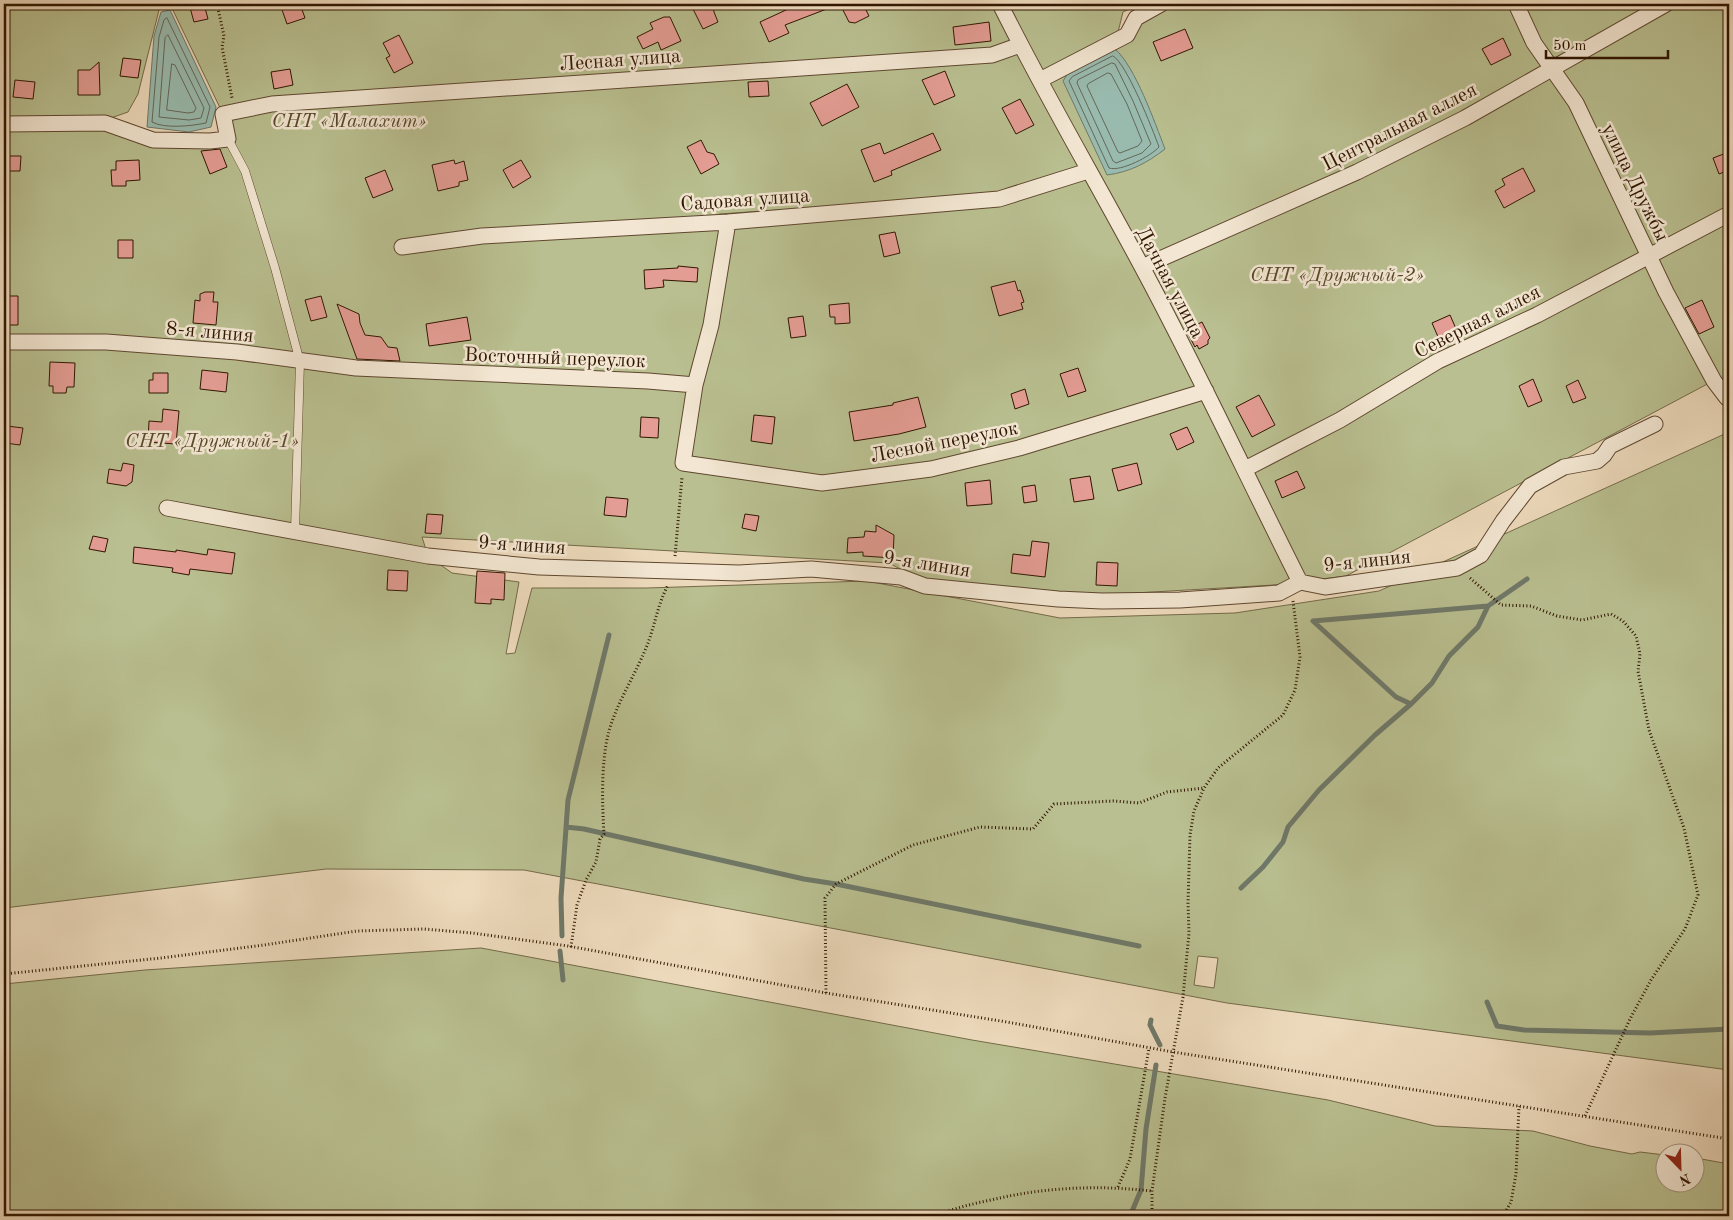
<svg xmlns="http://www.w3.org/2000/svg" width="1733" height="1220" font-family="'Old Standard TT',serif">
<style>
.green{fill:#b9bf90;stroke:#746a48;fill-rule:evenodd}
.water{fill:#99bbaf;stroke:#6f7969}
.lines{fill:none;stroke-linecap:round;stroke-linejoin:round}
.shore{stroke:#646858;stroke-width:1}
.stream{stroke:#6f7969;stroke-width:5}
.building{fill:#e49d94;stroke:#301600}
.service-casing{stroke:#5f472f;stroke-width:9}
.minor-casing{stroke:#5f472f;stroke-width:17}
.path{stroke:#301600;stroke-width:3;stroke-dasharray:1 2.5;stroke-linecap:butt}
.service{stroke:#f3e7d3;stroke-width:8}
.minor{stroke:#f3e7d3;stroke-width:15}
.labels{text-anchor:middle;stroke-width:5;stroke-linejoin:round;paint-order:stroke}
.street-label{font-size:20px;fill:#301600;stroke:#f3e7d3}
.park-label{font-size:20px;font-style:italic;fill:#59492b;stroke:#f3e7d3}
</style>
<rect width="100%" height="100%" fill="#eddabc"/>
<filter id="stains"><feTurbulence type="fractalNoise" baseFrequency=".004" numOctaves="4"/><feColorMatrix values="0 0 0 0 .2 0 0 0 0 .09 0 0 0 0 .02 0 0 0 .5 -.17"/></filter>
<radialGradient id="worn" r=".72"><stop offset=".6" stop-color="#630" stop-opacity="0"/><stop offset="1" stop-color="#630" stop-opacity=".3"/></radialGradient>
<!-- green -->
<path class="green" d="M 4,4 L 166,4 L 160,6 L 138,94 L 128,112 L 105,120 L 153,140 L 228,139 L 223,114 L 170,4 L 1139,4 L 1123,12 L 1118,32 L 1127,35 L 1161,4 L 1729,4 L 1729,397 L 1713,381 L 1346,576 L 1274,585 L 1135,593 L 1114,604 L 928,584 L 889,563 L 422,537 L 428,556 L 452,573 L 519,582 L 506,654 L 515,653 L 532,588 L 647,588 L 867,581 L 1060,618 L 1235,613 L 1379,591 L 1729,432 L 1729,1070 L 1227,1003 L 524,870 L 326,869 L 4,908 ZM 997,195 L 728,222 L 719,215 L 719,214 ZM 1198,956 L 1218,958 L 1214,988 L 1194,985 Z
M 481,948 L 972,1040 L 1328,1100 L 1435,1126 L 1533,1131 L 1590,1146 L 1632,1154 L 1640,1152 L 1665,1155 L 1666,1182 L 1696,1182 L 1696,1158 L 1729,1164 L 1729,1216 L 4,1216 L 4,984 L 145,970 Z"/>
<!-- water -->
<path class="water" d="M 170,10 L 216,107 L 211,127 L 189,132 L 147,127 L 154,36 L 161,12 Z
M 1115,49 C 1135,66 1155,123 1165,149 C 1147,163 1130,172 1107,175 L 1063,81 L 1068,73 Z"/>
<g class="lines">
<!-- shore -->
<path class="shore" d="M 167,18 L 210,107 L 206,123 C 191,126 165,129 152,122 L 159,37 L 164,20 Z
M 168,35 L 204,108 L 201,118 L 189,120 L 159,117 L 165,38 Z
M 1113,56 C 1126,62 1153,130 1159,147 C 1151,156 1121,172 1109,168 L 1069,81 L 1072,77 Z
M 1112,63 L 1115,64 L 1133,101 L 1151,144 L 1142,153 L 1116,163 L 1113,161 L 1077,83 L 1078,80 Z
M 172,64 L 175,65 L 196,108 L 194,112 L 188,113 L 167,110 Z
M 1108,73 L 1111,74 L 1127,104 L 1142,141 L 1138,146 L 1120,153 L 1118,152 L 1087,86 L 1088,84 Z"/>
<!-- stream -->
<path class="stream" d="M 1411,704 L 1396,697 L 1313,621 L 1488,606
M 566,827 L 584,829 L 804,879 L 836,884 L 1139,946
M 1241,888 L 1263,867 L 1283,842 L 1288,827 L 1319,790 L 1375,735 L 1411,704 L 1432,683 L 1449,656 L 1478,627 L 1488,606 L 1527,579
M 562,936 L 561,898 L 568,800 L 609,635
M 560,951 L 563,980
M 1487,1002 L 1497,1026 L 1524,1030 L 1650,1033 L 1729,1029
M 1151,1020 L 1150,1025 L 1160,1045
M 1130,1216 L 1141,1190 L 1146,1129 L 1156,1065"/>
</g>
<!-- building -->
<path class="building" d="M 189,4 L 204,4 L 208,19 L 194,22 Z
M 280,4 L 300,4 L 305,18 L 287,24 Z
M 699,4 L 713,4 L 714,12 L 718,22 L 703,29 L 692,7 Z
M 799,4 L 837,4 L 837,5 L 785,25 L 789,33 L 769,42 L 760,22 Z
M 840,4 L 863,4 L 869,16 L 855,23 L 849,22 Z
M 664,17 L 670,17 L 681,41 L 661,50 L 658,42 L 643,49 L 637,37 L 653,29 L 650,23 Z
M 989,22 L 991,41 L 955,45 L 953,27 Z
M 1185,29 L 1193,48 L 1161,61 L 1153,42 Z
M 399,35 L 413,63 L 394,73 L 386,58 L 390,56 L 383,43 Z
M 1503,38 L 1511,55 L 1491,65 L 1482,49 Z
M 123,58 L 141,60 L 138,78 L 120,76 Z
M 99,62 L 100,95 L 78,95 L 78,70 L 90,70 Z
M 290,69 L 293,85 L 274,89 L 271,72 Z
M 945,71 L 955,96 L 934,105 L 922,80 Z
M 15,80 L 35,82 L 33,99 L 13,97 Z
M 768,81 L 769,96 L 749,97 L 748,82 Z
M 847,84 L 859,107 L 822,126 L 810,103 Z
M 1020,99 L 1034,125 L 1016,134 L 1002,108 Z
M 933,133 L 941,150 L 891,171 L 892,175 L 874,182 L 861,150 L 880,143 L 884,154 Z
M 701,140 L 707,152 L 714,154 L 719,164 L 701,174 L 687,147 Z
M 220,149 L 227,167 L 210,174 L 201,151 Z
M 1729,152 L 1729,170 L 1719,174 L 1713,158 Z
M 4,156 L 21,156 L 20,171 L 4,171 Z
M 139,160 L 140,180 L 126,181 L 126,186 L 112,186 L 111,170 L 116,170 L 116,161 Z
M 454,160 L 455,164 L 464,161 L 468,180 L 459,182 L 459,186 L 438,191 L 432,165 Z
M 521,160 L 531,177 L 513,188 L 503,170 Z
M 1523,168 L 1535,191 L 1504,208 L 1495,191 L 1505,185 L 1502,179 Z
M 385,170 L 393,190 L 373,198 L 365,178 Z
M 895,232 L 900,253 L 884,257 L 879,235 Z
M 118,240 L 133,240 L 133,258 L 118,258 Z
M 678,266 L 698,268 L 697,282 L 663,280 L 664,287 L 645,289 L 644,270 L 678,268 Z
M 1015,281 L 1018,291 L 1020,290 L 1024,302 L 1021,303 L 1023,309 L 999,316 L 991,287 Z
M 205,292 L 214,292 L 213,302 L 218,302 L 216,325 L 193,323 L 195,300 L 200,301 L 200,294 Z
M 4,296 L 18,296 L 18,325 L 4,325 Z
M 321,296 L 327,317 L 311,321 L 305,300 Z
M 1702,300 L 1714,327 L 1699,334 L 1685,308 Z
M 849,303 L 850,323 L 835,324 L 835,317 L 830,317 L 829,305 Z
M 337,304 L 359,314 L 360,323 L 365,335 L 381,337 L 388,347 L 397,348 L 400,361 L 357,359 Z
M 1450,315 L 1457,331 L 1439,339 L 1432,323 Z
M 803,316 L 806,336 L 791,338 L 788,318 Z
M 467,317 L 471,340 L 429,346 L 426,324 Z
M 1202,322 L 1210,338 L 1208,340 L 1208,344 L 1199,349 L 1197,345 L 1195,347 L 1186,330 Z
M 50,362 L 75,363 L 74,387 L 67,387 L 66,393 L 53,393 L 53,386 L 49,386 Z
M 1078,368 L 1086,391 L 1068,397 L 1060,374 Z
M 202,370 L 228,373 L 226,392 L 200,389 Z
M 153,373 L 168,373 L 168,393 L 149,393 L 149,380 L 153,380 Z
M 1533,379 L 1542,401 L 1528,407 L 1519,386 Z
M 1578,380 L 1586,398 L 1573,403 L 1566,386 Z
M 1025,389 L 1029,404 L 1015,409 L 1011,394 Z
M 1259,395 L 1275,425 L 1252,437 L 1236,407 Z
M 918,397 L 926,427 L 899,434 L 854,441 L 849,412 L 893,405 L 893,403 Z
M 163,409 L 179,411 L 176,444 L 148,442 L 149,421 L 162,422 Z
M 754,415 L 775,417 L 772,444 L 751,441 Z
M 641,417 L 659,418 L 658,438 L 640,437 Z
M 7,426 L 23,428 L 20,445 L 5,443 Z
M 1187,427 L 1194,442 L 1177,450 L 1170,434 Z
M 123,463 L 134,465 L 132,482 L 126,486 L 107,483 L 109,469 L 121,471 Z
M 1137,463 L 1142,484 L 1118,491 L 1112,469 Z
M 1297,471 L 1305,488 L 1282,498 L 1275,481 Z
M 1090,476 L 1094,499 L 1074,502 L 1070,479 Z
M 990,480 L 992,504 L 967,506 L 965,483 Z
M 1035,485 L 1037,501 L 1024,503 L 1022,487 Z
M 606,497 L 628,499 L 626,517 L 604,515 Z
M 427,514 L 443,515 L 441,534 L 425,533 Z
M 745,514 L 759,516 L 756,531 L 742,528 Z
M 876,525 L 894,535 L 893,558 L 863,556 L 863,552 L 847,553 L 848,538 L 864,537 L 865,531 L 876,532 Z
M 93,536 L 108,539 L 105,552 L 89,549 Z
M 1032,541 L 1049,543 L 1045,577 L 1011,573 L 1013,554 L 1030,556 Z
M 134,547 L 176,552 L 176,550 L 207,555 L 208,549 L 235,553 L 232,574 L 190,569 L 189,575 L 172,572 L 173,568 L 133,563 Z
M 1097,562 L 1118,563 L 1117,586 L 1096,585 Z
M 388,570 L 408,571 L 407,591 L 387,590 Z
M 477,571 L 505,573 L 504,600 L 491,599 L 491,604 L 475,603 Z"/>
<g class="lines">
<!-- service casing -->
<g class="service-casing">
<path id="service" d="M 228,139 L 245,171 L 275,268 L 300,362 L 295,531"/>
</g>
<!-- minor casing -->
<g class="minor-casing">
<path id="minor" d="M 1000,4 C 1044,93 1095,179 1142,267 C 1198,371 1247,477 1300,582
M 1516,4 L 1534,43 L 1576,103 L 1666,292 L 1714,381 L 1727,398 L 1729,397
M 1040,80 L 1127,35 L 1136,18 L 1161,4
M 4,124 L 105,123 L 153,140 L 210,141 L 228,139 L 223,114 L 272,104 L 992,55 L 1020,45
M 728,222 L 711,325 L 695,385 L 683,463 L 822,483 L 931,469 L 1019,448 L 1206,391
M 402,247 L 482,236 L 728,222 L 999,199 L 1088,171
M 1142,267 L 1357,172 L 1465,118 L 1666,4
M 4,342 L 106,342 L 237,352 L 356,368 L 648,381 L 695,385
M 1245,469 L 1340,420 L 1438,361 L 1537,315 L 1729,214
M 167,508 L 428,556 L 539,567 L 739,573 L 811,569 L 901,577 L 925,586 L 1058,599 L 1102,601 L 1180,600 L 1279,593 L 1300,582 L 1325,587 L 1457,568 L 1481,555 L 1503,521 L 1530,486 L 1564,467 L 1597,461 L 1604,455 L 1610,446 L 1655,424"/>
</g>
<!-- path -->
<path class="path" d="M 217,4 L 224,36 L 222,47 L 232,98
M 675,556 L 682,477
M 1470,578 L 1501,605 L 1531,606 L 1557,616 L 1582,620 L 1611,614 L 1623,621 L 1636,636 L 1640,654 L 1638,671 L 1649,730 L 1684,828 L 1698,895 L 1685,929 L 1651,980 L 1630,1019 L 1585,1116
M 571,947 L 577,905 L 586,880 L 596,862 L 600,839 L 604,834 C 602,803 601,760 609,731 C 617,702 637,672 648,643 C 655,624 658,604 668,585
M 4,974 L 161,958 L 264,945 L 357,931 L 424,929 L 472,933 L 568,946 L 826,993 L 1007,1022 L 1173,1052 L 1729,1139
M 826,993 L 825,898 L 836,884 L 913,845 L 980,827 L 1033,829 L 1054,804 L 1113,801 L 1139,803 L 1167,792 L 1204,788
M 1118,1187 L 1130,1159 L 1149,1048
M 936,1216 C 954,1208 972,1204 991,1200 C 1045,1187 1098,1185 1152,1191
M 1152,1216 L 1152,1191 L 1165,1098 L 1183,997 L 1189,933 L 1188,903 L 1190,835 L 1194,811 L 1204,788 L 1218,768 L 1283,715 L 1295,690 L 1300,657 L 1293,601
M 1503,1216 L 1511,1202 L 1516,1174 L 1519,1106"/>
<!-- service -->
<use href="#service" class="service"/>
<!-- minor -->
<use href="#minor" class="minor"/>
</g>
<g class="labels">
<!-- street labels -->
<g class="street-label">
<text transform="translate(620 59) rotate(-4)" y="7">Лесная улица</text>
<text transform="translate(1399 126) rotate(-27)" y="7">Центральная аллея</text>
<text transform="translate(1636 182) rotate(64)" y="7">улица Дружбы</text>
<text transform="translate(745 199) rotate(-4)" y="7">Садовая улица</text>
<text transform="translate(1171 282) rotate(62)" y="7">Дачная улица</text>
<text transform="translate(1477 321) rotate(-27)" y="7">Северная аллея</text>
<text transform="translate(210 331) rotate(5)" y="7">8-я линия</text>
<text transform="translate(555 357) rotate(2)" y="7">Восточный переулок</text>
<text transform="translate(944 441) rotate(-11)" y="7">Лесной переулок</text>
<text transform="translate(522 544) rotate(4)" y="7">9-я линия</text>
<text transform="translate(1367 560) rotate(-6)" y="7">9-я линия</text>
<text transform="translate(927 563) rotate(9)" y="7">9-я линия</text>
</g>
<!-- park labels -->
<g class="park-label">
<text x="349" y="127">СНТ «Малахит»</text>
<text x="1337" y="281">СНТ «Дружный-2»</text>
<text x="212" y="447">СНТ «Дружный-1»</text>
</g>
</g>
<!-- margin -->
<rect width="1733" height="1220" fill="none" stroke="#eddabc" stroke-width="20"/>
<rect x="5" y="5" width="1723" height="1210" fill="none" stroke="#301600" stroke-width="2.5"/>
<rect x="10" y="10" width="1713" height="1200" fill="none" stroke="#301600"/>
<!-- north arrow -->
<g transform="translate(1680 1168) rotate(157)"><circle r="24" fill="#f3e7d3" stroke="#a5937f"/>
<path d="M0-4L9 19L0 12L-9 19Z" fill="#8f2418"/>
<text y="-8" font-size="14" font-weight="bold" text-anchor="middle" fill="#301600">N</text>
</g>
<!-- scale -->
<path d="M1546 50v8h122v-8" fill="none" stroke="#301600" stroke-width="2.5"/>
<text x="1553" y="50" font-size="15" fill="#301600" stroke="#f3e7d3" stroke-width="4" paint-order="stroke">50 m</text>
<rect width="100%" height="100%" filter="url(#stains)"/>
<rect width="100%" height="100%" fill="url(#worn)"/>
</svg>
